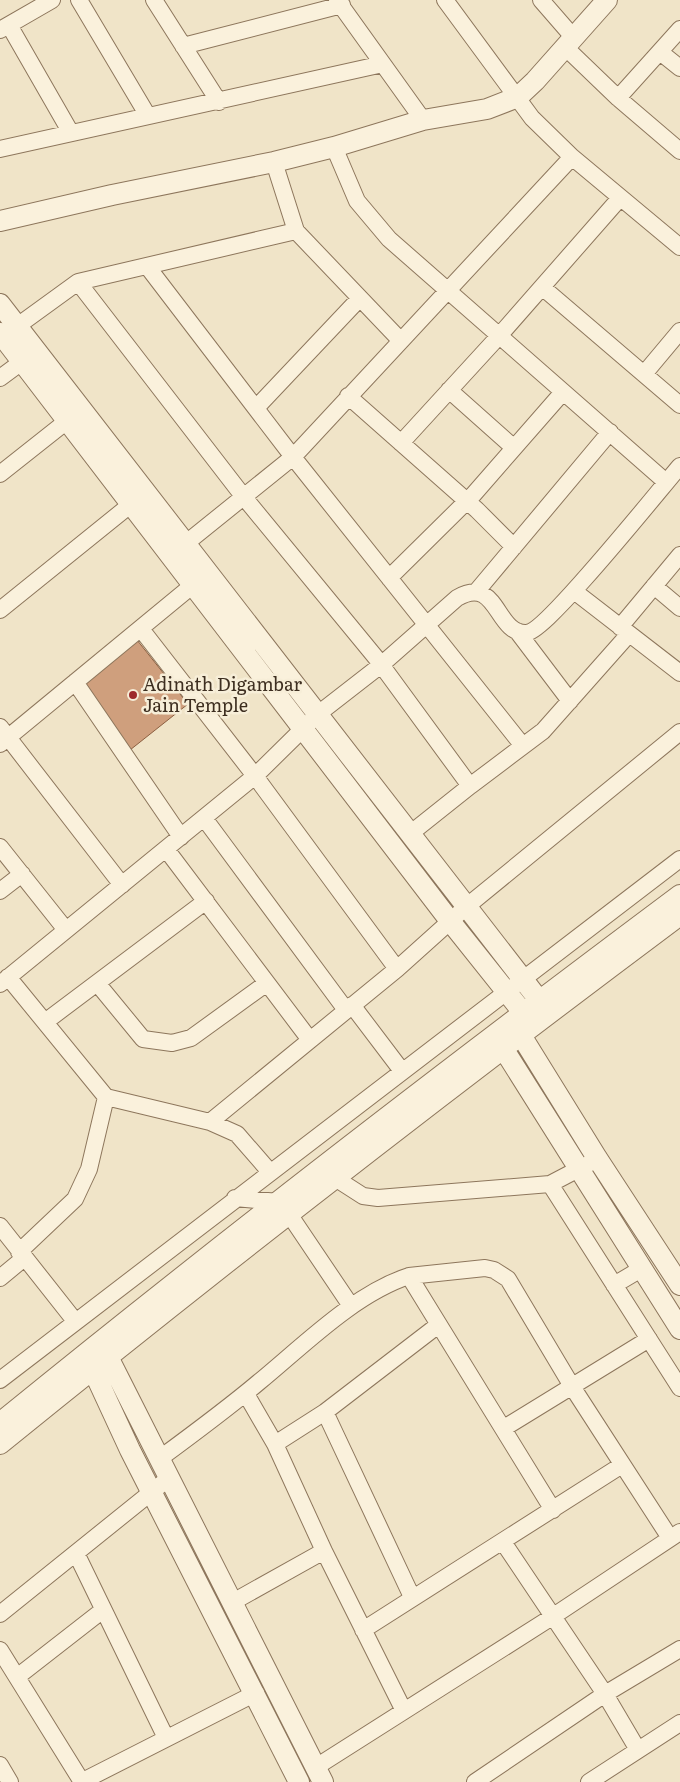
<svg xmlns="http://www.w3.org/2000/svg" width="680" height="1782" font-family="Literata,serif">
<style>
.building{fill:#cf9f7d;stroke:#8d5f41}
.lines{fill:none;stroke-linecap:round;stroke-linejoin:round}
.minor-casing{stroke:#8d765c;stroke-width:18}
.tertiary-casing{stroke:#8d765c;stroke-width:22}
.minor{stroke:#faf1dc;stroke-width:16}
.tertiary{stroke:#faf1dc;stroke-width:20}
.poi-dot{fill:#9e2a2b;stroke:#f7eed8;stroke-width:2}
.labels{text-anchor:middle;stroke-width:5;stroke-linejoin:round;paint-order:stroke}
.poi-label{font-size:18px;fill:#3d2e20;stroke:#f7eed8;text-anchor:start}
</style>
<rect width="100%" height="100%" fill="#f0e4c8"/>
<!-- building -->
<path class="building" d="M 137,640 L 188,704 L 130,750 L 78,686 Z"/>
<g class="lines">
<!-- minor casing -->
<g class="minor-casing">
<path id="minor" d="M 79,0 L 148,116
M 154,0 L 219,102
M 337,0 L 423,120
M 445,0 L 532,118 L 572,157 L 680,247
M 541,0 L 574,38
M 9,25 L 71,133
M 0,30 L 52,0
M 183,46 L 342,5
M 566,48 L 618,98 L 680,151
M 660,52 L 680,68
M 618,98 L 680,29
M 334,147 L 357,201 L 389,239 L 666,482
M 0,149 L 383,64
M 274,162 L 296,231 L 78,282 L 243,496 L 377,659 L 470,786
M 296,231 L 401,341
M 147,266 L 293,457 L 523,746
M 542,287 L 680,405
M 16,327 L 78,282
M 644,374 L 680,331
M 0,378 L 23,361
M 449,390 L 513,447
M 348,396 L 477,510 L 514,547
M 256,408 L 360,298
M 401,443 L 499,336 L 620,198
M 0,474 L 77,413
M 185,544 L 293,457 L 572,157
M 389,578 L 473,495 L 563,392
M 654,586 L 680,608
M 574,591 L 680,673
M 476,592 L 610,432
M 0,610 L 140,497
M 620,627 L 680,555
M 141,629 L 255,776 L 397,969
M 517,631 L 570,701
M 75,682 L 181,837
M 0,727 L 122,885
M 0,744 L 193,585
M 204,818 L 346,1010
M 411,833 L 470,786 L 543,731 L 629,634
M 0,847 L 66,930
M 166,849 L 310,1040
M 0,891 L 22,874
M 8,977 L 106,1097 L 89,1169 L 75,1199 L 19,1252
M 97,983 L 143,1039 L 172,1043 L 191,1038 L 267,983
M 0,984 L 255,776 L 318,714 L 381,665 L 457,598 C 498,574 495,634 526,633 C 546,632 660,489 680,466
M 352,1005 L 402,1071
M 45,1022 L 206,901
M 106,1097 L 210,1122 L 237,1134 L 270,1172
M 210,1122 L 397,969 L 466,907 L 680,732
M 335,1178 L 363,1196 L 378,1198 L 550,1184 L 590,1163
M 550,1184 L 680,1388
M 235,1198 L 279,1202
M 289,1214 L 351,1306
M 0,1226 L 75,1321
M 409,1276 L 553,1510
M 0,1278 L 23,1259
M 614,1285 L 641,1269
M 0,1380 L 680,859
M 246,1394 L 275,1444 L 324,1551 L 404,1711
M 325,1412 L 412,1597
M 504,1428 L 649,1339
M 275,1444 L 325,1412 L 437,1326
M 159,1459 C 193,1434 227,1409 259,1382 C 303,1346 354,1294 409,1276 L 485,1268 L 494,1270 L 508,1279 L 573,1388 L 670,1538
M 503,1542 L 605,1694 L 638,1750
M 76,1553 L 166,1738
M 231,1603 L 324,1551
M 0,1614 L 169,1478
M 363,1630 L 622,1465
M 0,1650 L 82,1782
M 17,1677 L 103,1610
M 0,1765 L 10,1782
M 316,1767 L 552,1617 L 680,1532
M 81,1782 L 256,1693
M 475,1782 L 605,1694 L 680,1649
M 589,1782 L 680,1723"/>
</g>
<!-- tertiary casing -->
<g class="tertiary-casing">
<path id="tertiary" d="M 0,221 L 112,195 L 274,162 L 334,147 L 423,120 L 487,109 L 518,97 L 535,81 L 607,0
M 0,304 L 549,1013
M 0,333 L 450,921 L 533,1025
M 514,1024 L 597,1158 L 680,1285
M 496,1037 L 680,1329
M 102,1345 L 323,1782
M 87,1357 L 130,1450 L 299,1782
M 0,1423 C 222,1242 450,1067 680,895
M 0,1444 C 223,1263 450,1087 680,915"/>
</g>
<!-- minor -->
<use href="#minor" class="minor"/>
<!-- tertiary -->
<use href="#tertiary" class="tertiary"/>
</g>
<!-- markers -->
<circle class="poi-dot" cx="133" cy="695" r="5"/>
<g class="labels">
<!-- poi labels -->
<g class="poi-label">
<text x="143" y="691">Adinath Digambar<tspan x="143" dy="21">Jain Temple</tspan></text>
</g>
</g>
</svg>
